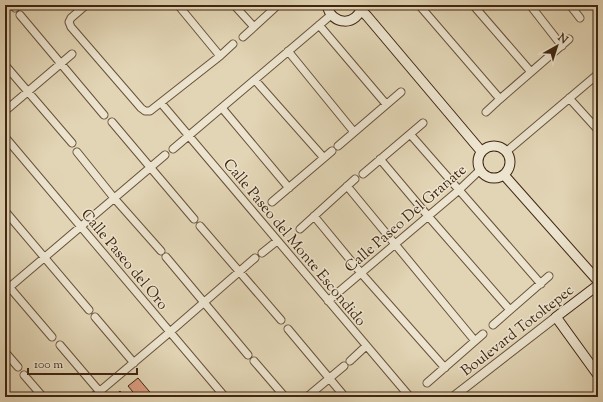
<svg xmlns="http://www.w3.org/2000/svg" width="603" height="402" font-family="'Sorts Mill Goudy',serif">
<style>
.building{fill:#dc9d82;stroke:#3f2511}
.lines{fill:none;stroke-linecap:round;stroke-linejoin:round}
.minor-casing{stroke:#68513a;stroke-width:9}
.tertiary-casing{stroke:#68513a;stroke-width:10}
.secondary-casing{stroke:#3f2511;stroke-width:11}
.minor{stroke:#ece4cf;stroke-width:7}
.tertiary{stroke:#ece4cf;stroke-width:8}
.secondary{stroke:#ece4cf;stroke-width:9}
.labels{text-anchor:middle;stroke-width:3;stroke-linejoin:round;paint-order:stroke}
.street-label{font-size:15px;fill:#3f2511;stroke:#ece4cf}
</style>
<rect width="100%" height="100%" fill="#e2d5b5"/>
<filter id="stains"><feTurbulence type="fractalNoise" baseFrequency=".005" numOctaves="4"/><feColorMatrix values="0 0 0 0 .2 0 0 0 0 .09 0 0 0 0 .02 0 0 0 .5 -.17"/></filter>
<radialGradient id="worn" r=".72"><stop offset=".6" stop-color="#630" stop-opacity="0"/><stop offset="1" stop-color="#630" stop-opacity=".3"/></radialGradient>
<!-- building -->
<path class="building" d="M 138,378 L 154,397 L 137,397 L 128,386 Z
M 120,391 L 125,397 L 113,397 Z"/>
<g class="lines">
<!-- minor casing -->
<g class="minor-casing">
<path id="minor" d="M 13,5 L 15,8
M 86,5 L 71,18 L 69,22 L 71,27 L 141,108 L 145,111 L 150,111 L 220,56 L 233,44
M 178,5 L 220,56
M 234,5 L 254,27
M 419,5 L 500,99
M 473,5 L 531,72
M 530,5 L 562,46
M 570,5 L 580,18
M 362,6 L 379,5
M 20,15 L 104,115
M 319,25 L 386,104
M 243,37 L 254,27 L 278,5
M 288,51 L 354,132
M 5,65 L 72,143
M 255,80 L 324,158
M 569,98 L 598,130
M 161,103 L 410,397
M 222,108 L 289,188
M 5,111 L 72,54
M 486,112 L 500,99 L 569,39
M 112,122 L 150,167 L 194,219
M 410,134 L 459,190 L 541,284
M 5,137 L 225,397
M 338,146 L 401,92
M 173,149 L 331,15
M 507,151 L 598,74
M 77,152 L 114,198 L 161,251
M 380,159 L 428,216 L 510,310
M 363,174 L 423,123
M 347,186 L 475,341
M 272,202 L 332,151
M 5,211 L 89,310
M 314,216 L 361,273 L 445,368
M 200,226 L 281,320
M 300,229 L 355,179
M 262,253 L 277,241
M 166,257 L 248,355
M 5,282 L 52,337
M 5,291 L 165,155
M 328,301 L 459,190 L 480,170
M 95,317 L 134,363
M 493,325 L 549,276
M 288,329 L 345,397
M 60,345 L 100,392
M 5,352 L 18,367
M 254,361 L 285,397
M 350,361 L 366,346
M 24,375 L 43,397
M 427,383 L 483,334
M 93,397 L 170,332 L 255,258
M 307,397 L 344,366"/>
</g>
<!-- tertiary casing -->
<g class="tertiary-casing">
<path id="tertiary" d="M 453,397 L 556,317"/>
</g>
<!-- secondary casing -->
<g class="secondary-casing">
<path id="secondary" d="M 327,5 C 331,26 358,27 362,5
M 361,10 L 367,16 L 481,151
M478 162a16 16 0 1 1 32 0a16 16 0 1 1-32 0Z
M 504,175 L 598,281
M 598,285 L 556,317 L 598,375"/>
</g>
<!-- minor -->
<use href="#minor" class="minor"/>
<!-- tertiary -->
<use href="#tertiary" class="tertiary"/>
<!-- secondary -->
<use href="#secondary" class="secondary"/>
</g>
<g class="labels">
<!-- street labels -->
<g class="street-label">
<text transform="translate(405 218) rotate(-41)" y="5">Calle Paseo Del Granate</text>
<text transform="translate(295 242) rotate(50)" y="5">Calle Paseo del Monte Escondido</text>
<text transform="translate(125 259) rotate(50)" y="5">Calle Paseo del Oro</text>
<text transform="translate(517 330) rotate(-38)" y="5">Boulevard Totoltepec</text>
</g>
</g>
<!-- margin -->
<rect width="603" height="402" fill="none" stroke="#e2d5b5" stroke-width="20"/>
<rect x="6" y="6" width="591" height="390" fill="none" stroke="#3f2511" stroke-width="2"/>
<rect x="10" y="10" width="583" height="382" fill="none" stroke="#3f2511"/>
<!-- north arrow -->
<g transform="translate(557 46) rotate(39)" stroke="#ece4cf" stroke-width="3" paint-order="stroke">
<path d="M0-3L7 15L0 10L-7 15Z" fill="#3f2511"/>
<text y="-6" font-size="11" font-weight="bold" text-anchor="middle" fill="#3f2511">N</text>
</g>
<!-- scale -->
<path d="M28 368v6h109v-6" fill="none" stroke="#3f2511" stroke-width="2"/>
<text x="34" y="368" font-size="12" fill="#3f2511" stroke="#ece4cf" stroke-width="3" paint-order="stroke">100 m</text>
<rect width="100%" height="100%" filter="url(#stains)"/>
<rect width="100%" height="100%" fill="url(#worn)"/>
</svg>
